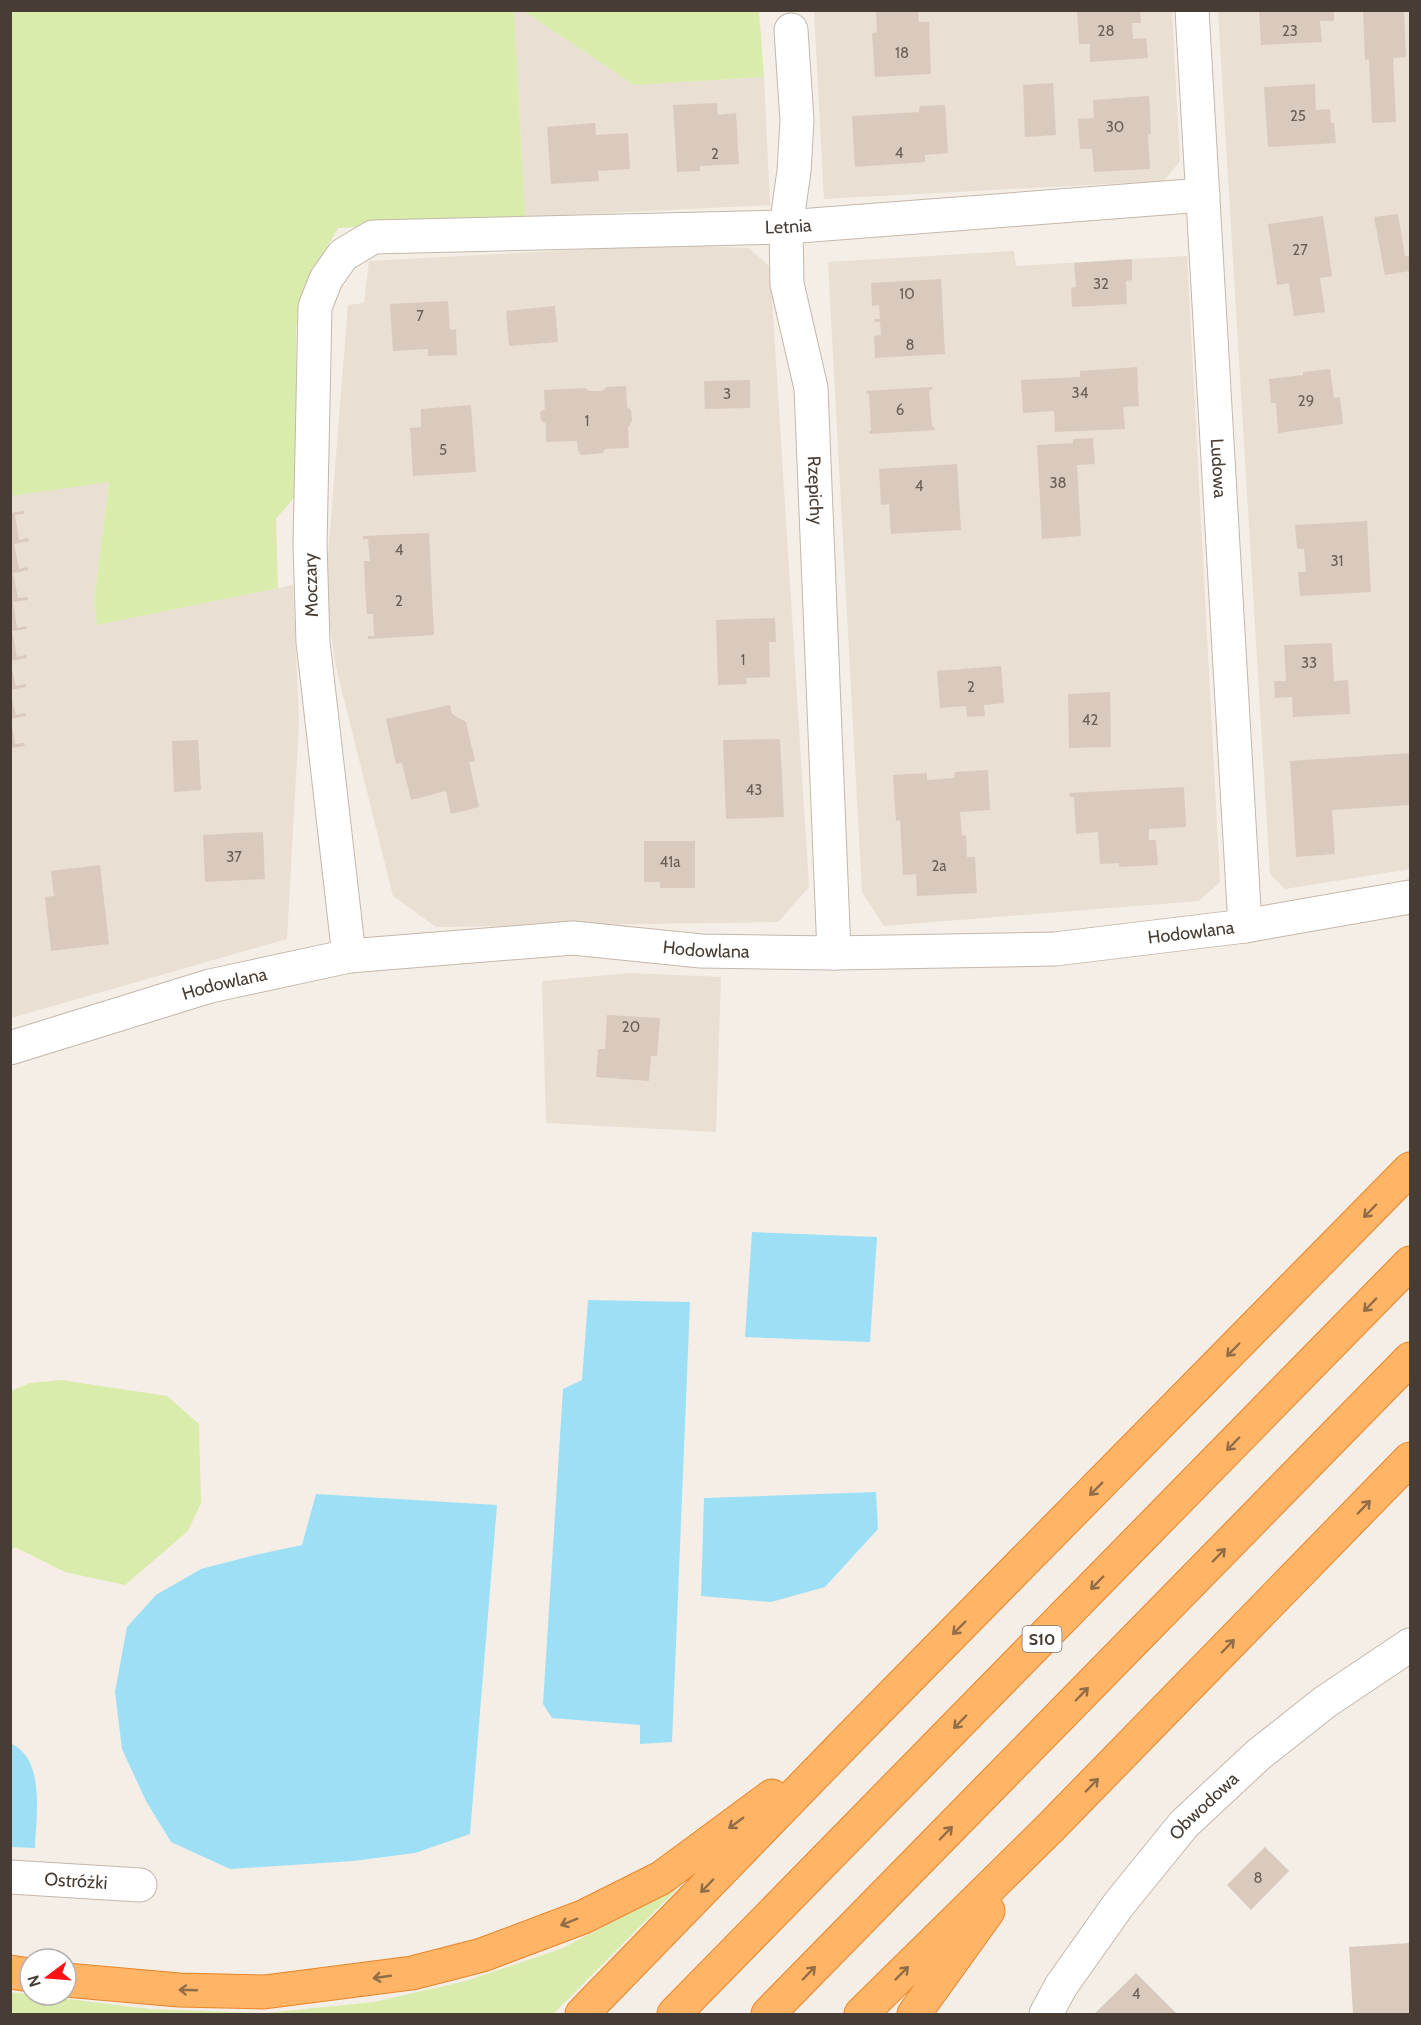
<svg xmlns="http://www.w3.org/2000/svg" width="1421" height="2025" font-family="Cabin,sans-serif">
<style>
.residential{fill:#e9dfd3}
.green{fill:#d9ecab}
.water{fill:#9de0f6}
.building{fill:#dacabd}
.lines{fill:none;stroke-linecap:round;stroke-linejoin:round}
.minor-casing{stroke:#c4b7ab;stroke-width:35}
.highway-casing{stroke:#ea852a;stroke-width:35}
.minor{stroke:#fff;stroke-width:33}
.highway{stroke:#ffb466;stroke-width:33}
.oneway{stroke:#916d48}
.labels{text-anchor:middle;stroke-width:5;stroke-linejoin:round;paint-order:stroke}
.number-label{font-size:15px;fill:#6c6056}
.shield{fill:#fff;stroke:#7f7771;stroke-width:1.5}
.shield-label{font-size:16px;font-weight:bold;fill:#483d34}
.street-label{font-size:18px;fill:#483d34;stroke:#fff}
</style>
<rect width="100%" height="100%" fill="#f4eee6"/>
<!-- residential -->
<path class="residential" d="M 514,11 L 524,11 L 634,85 L 764,77 L 770,205 L 525,217 Z
M 814,11 L 1172,11 L 1180,161 L 1164,181 L 824,199 Z
M 1218,11 L 1410,11 L 1410,869 L 1285,889 L 1270,874 Z
M 670,245 L 749,248 L 770,267 L 809,887 L 778,922 L 436,927 L 393,896 L 336,667 L 325,594 L 348,305 L 364,303 L 369,261 Z
M 1014,251 L 1016,266 L 1187,256 L 1220,882 L 1199,901 L 884,926 L 862,892 L 828,262 Z
M 109,481 L 94,601 L 97,625 L 293,585 L 299,721 L 287,939 L 11,1018 L 11,496 Z
M 630,973 L 721,977 L 716,1132 L 546,1123 L 542,981 Z"/>
<!-- green -->
<path class="green" d="M 11,11 L 514,11 L 525,217 L 338,228 L 305,284 L 296,328 L 297,494 L 276,519 L 278,588 L 97,625 L 94,601 L 109,482 L 11,496 Z
M 524,11 L 759,11 L 764,77 L 634,85 Z
M 61,1380 L 167,1396 L 199,1424 L 201,1503 L 188,1531 L 125,1585 L 65,1572 L 15,1547 L 11,1550 L 11,1391 L 30,1383 Z
M 680,1886 L 553,2014 L 11,2014 L 10,1992 L 149,2009 L 266,2013 L 374,2002 L 466,1981 L 563,1948 Z"/>
<!-- water -->
<path class="water" d="M 752,1232 L 877,1237 L 870,1342 L 745,1337 Z
M 588,1300 L 690,1302 L 672,1742 L 640,1744 L 640,1725 L 552,1718 L 543,1704 L 563,1389 L 582,1380 Z
M 876,1492 L 878,1529 L 825,1587 L 771,1602 L 701,1596 L 704,1498 Z
M 316,1494 L 497,1505 L 470,1834 L 415,1853 L 353,1861 L 230,1869 L 171,1842 L 146,1801 L 122,1749 L 115,1692 L 127,1627 L 156,1595 L 201,1569 L 255,1555 L 302,1545 Z
M 10,1743 C 46,1758 36,1816 35,1848 L 11,1847 Z"/>
<!-- building -->
<path class="building" d="M 876,10 L 918,10 L 919,22 L 929,22 L 931,74 L 875,77 L 872,33 L 877,32 Z
M 1077,10 L 1140,10 L 1141,23 L 1132,23 L 1133,39 L 1146,38 L 1148,58 L 1090,62 L 1090,44 L 1079,44 Z
M 1259,10 L 1334,10 L 1334,21 L 1320,21 L 1322,42 L 1261,45 Z
M 1363,10 L 1404,10 L 1406,57 L 1393,58 L 1396,122 L 1372,123 L 1369,59 L 1365,60 Z
M 1053,83 L 1056,135 L 1025,137 L 1023,85 Z
M 1315,84 L 1316,110 L 1330,109 L 1331,123 L 1334,123 L 1336,143 L 1268,147 L 1264,87 Z
M 1149,96 L 1151,134 L 1148,135 L 1150,169 L 1094,172 L 1092,149 L 1080,149 L 1078,119 L 1094,118 L 1093,100 Z
M 717,103 L 718,115 L 736,113 L 739,164 L 700,166 L 700,171 L 677,172 L 673,105 Z
M 945,105 L 948,153 L 925,155 L 925,162 L 855,167 L 852,116 L 919,112 L 920,106 Z
M 595,123 L 596,135 L 628,133 L 630,169 L 598,171 L 599,181 L 551,184 L 547,127 Z
M 1398,214 L 1405,256 L 1410,256 L 1410,271 L 1385,275 L 1374,217 Z
M 1323,216 L 1332,276 L 1320,278 L 1325,312 L 1294,316 L 1289,283 L 1277,285 L 1268,224 Z
M 1132,259 L 1132,280 L 1126,281 L 1127,304 L 1072,307 L 1071,288 L 1076,287 L 1074,263 Z
M 941,279 L 945,354 L 875,358 L 874,336 L 881,335 L 880,322 L 875,322 L 874,319 L 880,319 L 879,305 L 872,306 L 871,283 Z
M 448,301 L 450,330 L 456,329 L 457,355 L 428,356 L 428,349 L 393,351 L 390,304 Z
M 555,306 L 558,342 L 509,346 L 506,311 Z
M 1137,367 L 1139,406 L 1123,407 L 1125,429 L 1055,432 L 1054,411 L 1023,413 L 1021,380 L 1080,377 L 1080,371 Z
M 1330,369 L 1334,398 L 1340,397 L 1343,424 L 1278,433 L 1276,403 L 1271,403 L 1269,379 L 1303,375 L 1303,372 Z
M 750,380 L 750,408 L 705,409 L 704,381 Z
M 626,386 L 627,407 L 631,410 L 632,421 L 628,428 L 629,448 L 605,449 L 603,453 L 581,455 L 578,451 L 577,441 L 546,442 L 546,424 L 541,420 L 540,412 L 545,409 L 544,390 L 585,388 L 589,391 L 602,391 L 607,387 Z
M 932,387 L 932,390 L 929,390 L 932,427 L 934,427 L 935,430 L 869,434 L 869,431 L 871,431 L 869,394 L 867,394 L 866,391 Z
M 471,405 L 476,472 L 413,476 L 410,428 L 421,427 L 421,409 Z
M 1093,438 L 1095,464 L 1077,465 L 1081,536 L 1042,539 L 1037,445 L 1073,443 L 1073,439 Z
M 957,464 L 961,530 L 891,534 L 889,504 L 881,505 L 879,469 Z
M 24,511 L 24,514 L 15,515 L 19,540 L 28,538 L 29,541 L 14,544 L 19,569 L 28,567 L 28,570 L 13,573 L 18,598 L 27,597 L 28,600 L 13,602 L 17,628 L 27,626 L 27,629 L 12,631 L 17,657 L 26,655 L 27,658 L 10,661 L 10,513 Z
M 1367,521 L 1371,592 L 1300,596 L 1298,572 L 1306,572 L 1304,549 L 1297,549 L 1295,525 Z
M 429,533 L 434,635 L 368,639 L 368,636 L 374,636 L 373,614 L 367,614 L 365,588 L 364,561 L 370,561 L 368,539 L 363,539 L 363,536 Z
M 775,618 L 776,642 L 769,642 L 770,677 L 746,678 L 747,684 L 718,685 L 716,620 Z
M 1332,643 L 1334,681 L 1348,680 L 1350,714 L 1293,717 L 1292,697 L 1275,698 L 1274,681 L 1286,681 L 1284,645 Z
M 10,661 L 16,686 L 26,684 L 26,687 L 10,690 Z
M 1001,666 L 1004,703 L 984,705 L 985,716 L 967,717 L 966,706 L 940,708 L 937,671 Z
M 1110,692 L 1111,747 L 1069,748 L 1068,694 Z
M 10,693 L 16,715 L 25,713 L 26,716 L 10,719 Z
M 450,705 L 452,714 L 466,722 L 475,761 L 469,762 L 479,807 L 451,814 L 446,791 L 411,800 L 402,763 L 396,764 L 386,719 Z
M 12,725 L 15,744 L 24,743 L 25,746 L 10,748 Z
M 780,739 L 784,817 L 726,819 L 723,740 Z
M 198,740 L 201,790 L 174,792 L 172,741 Z
M 1410,753 L 1410,805 L 1332,810 L 1335,854 L 1296,857 L 1290,761 Z
M 988,770 L 990,810 L 960,812 L 962,836 L 966,835 L 967,857 L 975,857 L 977,893 L 917,896 L 916,874 L 903,875 L 900,820 L 896,821 L 893,775 L 927,773 L 927,780 L 954,778 L 955,772 Z
M 1184,787 L 1186,827 L 1149,829 L 1149,840 L 1156,840 L 1158,865 L 1119,867 L 1119,863 L 1100,864 L 1098,832 L 1076,834 L 1074,797 L 1070,797 L 1069,793 Z
M 263,832 L 265,879 L 205,882 L 203,835 Z
M 644,841 L 695,841 L 695,888 L 660,888 L 660,882 L 644,882 Z
M 100,865 L 109,944 L 51,951 L 45,897 L 54,896 L 51,871 Z
M 607,1015 L 660,1018 L 657,1056 L 651,1056 L 649,1081 L 596,1077 L 598,1049 L 605,1049 Z
M 1265,1847 L 1289,1871 L 1251,1910 L 1227,1885 Z
M 1410,1943 L 1410,2014 L 1353,2014 L 1349,1947 Z
M 1136,1973 L 1177,2014 L 1094,2014 Z"/>
<g class="lines">
<!-- minor casing -->
<g class="minor-casing">
<g id="minor">
<path id="s1" d="M 1192,10 L 1245,926"/>
<path id="s2" d="M 791,30 L 797,121 L 794,171 L 786,227 L 787,284 L 811,388 L 834,953"/>
<path id="s3" d="M 349,956 L 313,642 L 310,544 L 315,307 L 326,279 L 343,255 L 373,237 L 786,227 L 1203,195"/>
<path id="s4" d="M 10,1048 L 210,986 L 349,956 L 573,938 L 701,951 L 834,953 L 1055,949 L 1245,926 L 1410,897"/>
<path id="s5" d="M 10,1877 L 140,1885"/>
<path id="s6" d="M 1046,2014 L 1061,1986 L 1119,1904 L 1184,1824 L 1258,1755 L 1325,1702 L 1410,1645"/>
</g>
</g>
<!-- highway casing -->
<g class="highway-casing">
<path id="highway" d="M 10,1972 L 30,1975
M 66,1980 L 179,1990 L 264,1992 L 412,1973 L 482,1955 L 583,1917 L 661,1878 L 772,1796
M 582,2014 L 850,1738 L 1410,1169
M 674,2014 L 1410,1263
M 768,2014 L 1410,1359
M 861,2014 L 1051,1827 L 1410,1459
M 914,2014 L 988,1911"/>
</g>
<!-- minor -->
<use href="#minor" class="minor"/>
<!-- highway -->
<use href="#highway" class="highway"/>
</g>
<!-- one-way arrows -->
<defs><path id="oneway-shaft" d="M-6 0H5M1.5-3L5.5 0L1.5 3" fill="none" stroke-width="1.6" stroke-linecap="round" stroke-linejoin="round" transform="scale(1.5)"/></defs>
<g class="oneway">
<use href="#oneway-shaft" transform="translate(1370 1211) rotate(134)"/>
<use href="#oneway-shaft" transform="translate(1370 1305) rotate(134)"/>
<use href="#oneway-shaft" transform="translate(1233 1350) rotate(134)"/>
<use href="#oneway-shaft" transform="translate(1233 1444) rotate(134)"/>
<use href="#oneway-shaft" transform="translate(1096 1489) rotate(135)"/>
<use href="#oneway-shaft" transform="translate(1364 1507) rotate(-46)"/>
<use href="#oneway-shaft" transform="translate(1219 1555) rotate(-46)"/>
<use href="#oneway-shaft" transform="translate(1097 1583) rotate(134)"/>
<use href="#oneway-shaft" transform="translate(959 1628) rotate(135)"/>
<use href="#oneway-shaft" transform="translate(1228 1646) rotate(-46)"/>
<use href="#oneway-shaft" transform="translate(1082 1694) rotate(-46)"/>
<use href="#oneway-shaft" transform="translate(960 1722) rotate(134)"/>
<use href="#oneway-shaft" transform="translate(1092 1785) rotate(-46)"/>
<use href="#oneway-shaft" transform="translate(736 1823) rotate(144)"/>
<use href="#oneway-shaft" transform="translate(946 1833) rotate(-46)"/>
<use href="#oneway-shaft" transform="translate(707 1886) rotate(134)"/>
<use href="#oneway-shaft" transform="translate(569 1922) rotate(158)"/>
<use href="#oneway-shaft" transform="translate(809 1973) rotate(-46)"/>
<use href="#oneway-shaft" transform="translate(902 1973) rotate(-45)"/>
<use href="#oneway-shaft" transform="translate(382 1977) rotate(172)"/>
<use href="#oneway-shaft" transform="translate(188 1990) rotate(-178)"/>
</g>
<g class="labels">
<!-- number labels -->
<g class="number-label">
<text x="1106" y="36">28</text>
<text x="1290" y="36">23</text>
<text x="902" y="58">18</text>
<text x="1298" y="121">25</text>
<text x="1115" y="132">30</text>
<text x="899" y="158">4</text>
<text x="715" y="159">2</text>
<text x="1300" y="255">27</text>
<text x="1101" y="289">32</text>
<text x="907" y="299">10</text>
<text x="420" y="321">7</text>
<text x="910" y="350">8</text>
<text x="1080" y="398">34</text>
<text x="727" y="399">3</text>
<text x="1306" y="406">29</text>
<text x="900" y="415">6</text>
<text x="587" y="426">1</text>
<text x="443" y="455">5</text>
<text x="1058" y="488">38</text>
<text x="919" y="491">4</text>
<text x="399" y="555">4</text>
<text x="1337" y="566">31</text>
<text x="399" y="606">2</text>
<text x="743" y="665">1</text>
<text x="1309" y="668">33</text>
<text x="971" y="692">2</text>
<text x="1090" y="725">42</text>
<text x="754" y="795">43</text>
<text x="234" y="862">37</text>
<text x="670" y="867">41a</text>
<text x="939" y="871">2a</text>
<text x="631" y="1032">20</text>
<text x="1258" y="1883">8</text>
<text x="1136" y="1999">4</text>
</g>
<!-- shield labels -->
<rect class="shield" x="1022.5" y="1626" width="39" height="26" rx="4.5"/>
<g class="shield-label">
<text x="1042" y="1645">S10</text>
</g>
<!-- street labels -->
<g class="street-label">
<text dy="6" stroke="none"><textPath href="#s3" startOffset="1161">Letnia</textPath></text>
<text dy="6" stroke="none"><textPath href="#s1" startOffset="459">Ludowa</textPath></text>
<text dy="6" stroke="none"><textPath href="#s2" startOffset="464">Rzepichy</textPath></text>
<text transform="translate(311 585) rotate(-92)" y="6">Moczary</text>
<text dy="6" stroke="none"><textPath href="#s4" startOffset="1196">Hodowlana</textPath></text>
<text dy="6" stroke="none"><textPath href="#s4" startOffset="710">Hodowlana</textPath></text>
<text dy="6" stroke="none"><textPath href="#s4" startOffset="224">Hodowlana</textPath></text>
<text dy="6" stroke="none"><textPath href="#s6" startOffset="262">Obwodowa</textPath></text>
<text dy="6" stroke="none"><textPath href="#s5" startOffset="66">Ostróżki</textPath></text>
</g>
</g>
<!-- border -->
<rect width="1421" height="2025" fill="none" stroke="#483d34" stroke-width="24"/>
<!-- north arrow -->
<g transform="translate(48 1977) rotate(254)"><circle r="28" fill="#ffffff" stroke="#b6b1ae" stroke-width="1.5"/>
<path d="M0-4.5L10 22L0 15L-10 22Z" fill="#ff1214"/>
<text y="-9" font-size="16" font-weight="bold" text-anchor="middle" fill="#483d34">N</text>
</g>
</svg>
